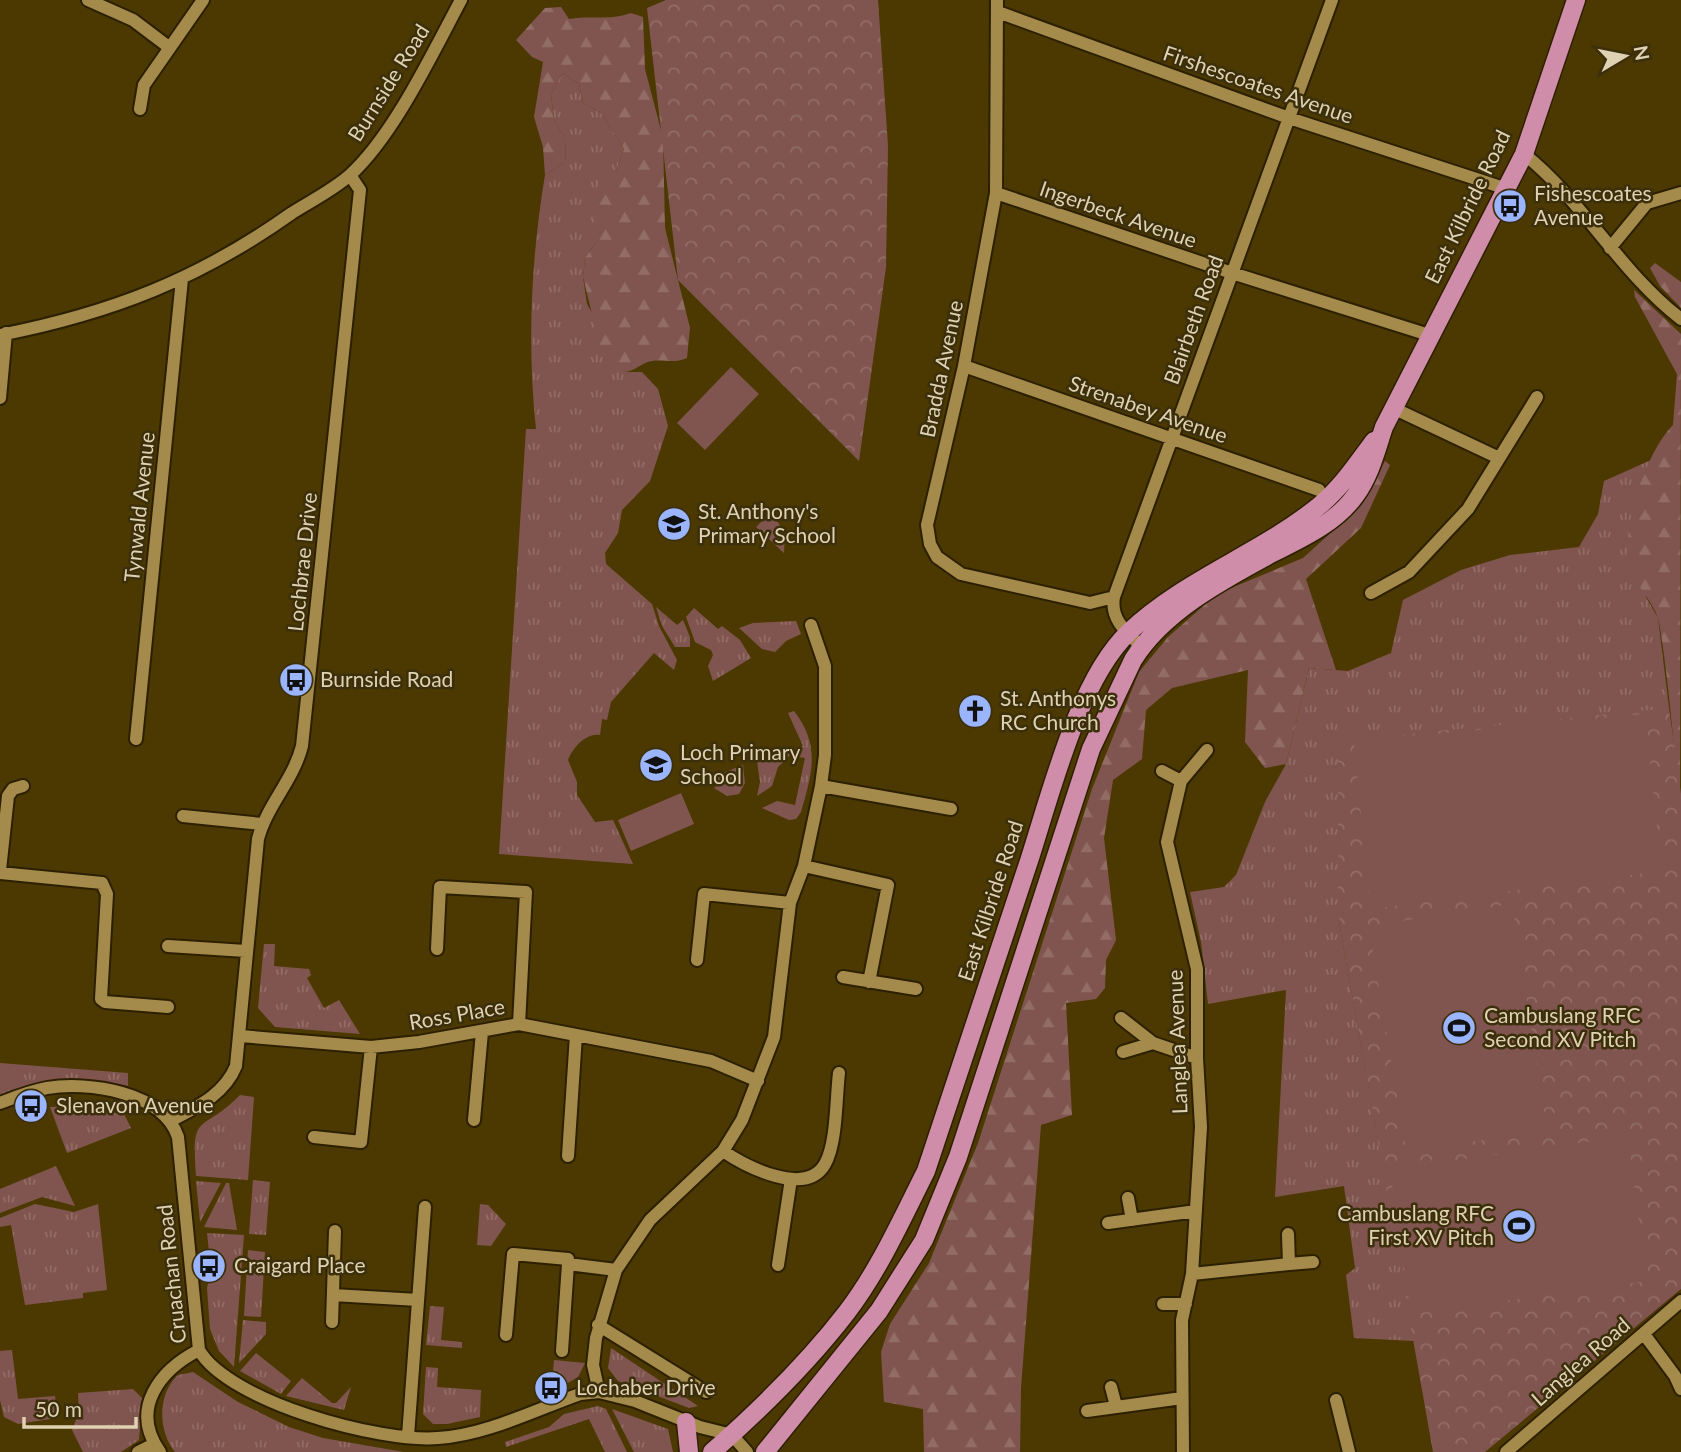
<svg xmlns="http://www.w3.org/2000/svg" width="1681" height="1452" font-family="Lato,sans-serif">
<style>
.grass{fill:url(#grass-tufts)}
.forest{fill:url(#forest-firs)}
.park{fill:url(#park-crowns)}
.pitch{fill:#81554f}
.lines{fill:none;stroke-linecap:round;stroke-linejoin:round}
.minor-casing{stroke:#2d2000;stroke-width:16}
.major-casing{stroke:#2d2000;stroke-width:21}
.minor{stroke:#a58b4b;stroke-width:12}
.major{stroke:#d08da9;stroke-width:18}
.labels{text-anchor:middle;stroke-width:5;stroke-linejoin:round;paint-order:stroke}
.street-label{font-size:21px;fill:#dfd2b3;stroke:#3c2f0c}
.poi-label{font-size:21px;fill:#dfd2b3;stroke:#3c2f0c;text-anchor:start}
</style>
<defs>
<pattern id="grass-tufts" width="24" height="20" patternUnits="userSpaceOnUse" patternTransform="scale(1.75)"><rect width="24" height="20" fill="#81554f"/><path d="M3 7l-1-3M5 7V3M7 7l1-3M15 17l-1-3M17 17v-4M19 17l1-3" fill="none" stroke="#926d66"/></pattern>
<pattern id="forest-firs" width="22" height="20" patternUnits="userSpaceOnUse" patternTransform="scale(1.75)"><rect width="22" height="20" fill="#81554f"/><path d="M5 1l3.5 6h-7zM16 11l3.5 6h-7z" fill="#926d66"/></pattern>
<pattern id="park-crowns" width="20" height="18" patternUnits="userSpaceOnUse" patternTransform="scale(1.75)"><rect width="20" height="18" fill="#81554f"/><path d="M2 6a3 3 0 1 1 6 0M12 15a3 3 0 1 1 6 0" fill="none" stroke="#926d66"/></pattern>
</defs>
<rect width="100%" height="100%" fill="#4b3901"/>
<!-- grass -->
<path class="grass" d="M 562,73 L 579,84 L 583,103 L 601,113 L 624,149 L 596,226 L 596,242 L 585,258 L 583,277 L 587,304 L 625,372 L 642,372 L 658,389 L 668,426 L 650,481 L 622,510 L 618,533 L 605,553 L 606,564 L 652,604 L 659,626 L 677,660 L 674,670 L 654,653 L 611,702 L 607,720 L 602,719 L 600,735 C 586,733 573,747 568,760 L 577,782 L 577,795 L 595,822 L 613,820 L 633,864 L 499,854 L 526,429 L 536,429 C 527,343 531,260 545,175 L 565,162 L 566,142 L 554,119 L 551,95 Z
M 1651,460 L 1641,482 L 1646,597 L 1658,618 L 1669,708 L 1338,916 L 1414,1341 L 1354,1338 L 1346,1275 L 1355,1268 L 1344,1186 L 1275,1197 L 1286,990 L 1208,1004 L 1201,942 L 1190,892 L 1224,887 L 1236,875 L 1265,802 L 1286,764 L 1309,668 L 1348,671 L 1391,653 L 1403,600 L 1461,570 L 1510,555 L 1579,547 L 1598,514 L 1604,481 Z
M 769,519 L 777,521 L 785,532 L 784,553 L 756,527 L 763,520 Z
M 656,607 L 677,625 L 683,620 L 690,637 L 690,647 L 675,647 L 662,626 Z
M 694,608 L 718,629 L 722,626 L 740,640 L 751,658 L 713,681 L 708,666 L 713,655 L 711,650 L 695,642 L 686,617 Z
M 796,621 L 801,634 L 786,641 L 775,652 L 762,649 L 739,628 L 753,623 Z
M 794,711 C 821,746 812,773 801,812 L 796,819 L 789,820 L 762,808 L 777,801 L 795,805 L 805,758 L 792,756 L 791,752 L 803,746 L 788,713 Z
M 763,752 L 767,761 L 789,752 L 790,755 L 778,767 L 772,786 L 757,796 L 760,782 L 757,761 Z
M 743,765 L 745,783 L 739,794 L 727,796 L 714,788 L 718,785 L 713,777 Z
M 264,944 L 275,944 L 274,966 L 309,969 L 311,975 L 307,978 L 324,1008 L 339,1000 L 360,1034 L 275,1027 L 258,1008 Z
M 0,1063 L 128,1073 L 128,1086 C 75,1077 51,1077 0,1095 Z
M 240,1095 L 254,1097 L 248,1180 L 196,1176 C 191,1109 201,1135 240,1095 Z
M 73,1106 L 124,1114 L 131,1128 L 67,1153 L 50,1107 Z
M 56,1166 L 75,1206 L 42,1197 L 0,1213 L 0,1189 Z
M 253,1180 L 270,1182 L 266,1235 L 249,1234 Z
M 196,1181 L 221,1183 L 200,1222 Z
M 226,1183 L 229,1183 L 237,1230 L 204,1227 Z
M 35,1204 L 74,1212 L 98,1204 L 107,1290 L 83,1293 L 83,1298 L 25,1305 L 11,1225 L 0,1227 L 0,1218 Z
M 480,1204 L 488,1205 L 506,1224 L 491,1246 L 477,1245 Z
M 207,1233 L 244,1235 L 234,1367 L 219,1351 L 210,1329 L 207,1288 L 211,1270 Z
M 248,1250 L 265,1252 L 261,1317 L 244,1316 Z
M 430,1306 L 444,1307 L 441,1340 L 462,1342 L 462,1348 L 426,1345 Z
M 243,1320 L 266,1322 L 266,1334 L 239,1363 Z
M 611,1348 L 698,1406 L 689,1408 L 618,1381 L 608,1368 Z
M 12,1350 L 18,1399 L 55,1396 L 57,1418 L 18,1424 L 4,1417 L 0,1400 L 0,1351 Z
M 256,1353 L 291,1381 L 281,1394 L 240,1371 Z
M 554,1360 L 585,1363 L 578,1377 L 566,1384 L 552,1384 Z
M 426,1367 L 438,1368 L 437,1387 L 481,1390 L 480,1417 L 447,1424 L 433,1424 L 423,1414 Z
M 193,1372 L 238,1402 L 289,1427 L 323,1438 L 404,1452 L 175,1452 C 158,1431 157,1394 178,1375 Z
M 302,1378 L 332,1403 L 336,1403 L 351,1387 L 344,1410 L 286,1396 Z
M 133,1389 L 142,1398 L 139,1440 L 121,1452 L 83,1452 L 72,1430 L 79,1412 L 78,1393 Z
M 598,1406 L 606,1409 L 627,1452 L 605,1452 L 589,1419 L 506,1447 L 505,1442 L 549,1427 L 564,1414 Z
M 612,1409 L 668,1429 L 673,1452 L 634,1452 Z"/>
<!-- forest -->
<path class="forest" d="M 561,7 L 569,19 C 592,15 608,21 631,13 L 643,17 L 645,69 L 663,138 L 665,228 L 690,328 L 687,358 C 673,364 665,359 652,361 C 642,362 636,371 625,372 L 599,343 L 583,277 L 585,258 L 596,242 L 596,195 L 602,175 L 616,171 L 624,149 L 601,113 L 583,103 L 579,84 L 562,73 L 551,95 L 554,119 L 566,142 L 565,162 L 545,175 L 543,147 L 534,117 L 543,62 L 532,57 L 516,40 L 545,8 Z
M 1655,263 L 1681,282 L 1681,308 L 1660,286 L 1650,268 Z
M 1634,290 L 1681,334 L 1680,803 C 1673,743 1669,681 1659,622 C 1655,603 1637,588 1631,570 C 1618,533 1646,452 1673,425 L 1677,374 L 1635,297 Z
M 1385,461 L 1390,465 L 1361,528 L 1306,579 L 1336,670 L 1309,668 L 1286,764 L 1265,768 L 1245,742 L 1248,670 L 1172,688 L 1146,710 L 1142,759 L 1113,780 L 1104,838 L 1116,940 L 1106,960 L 1105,988 L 1096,999 L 1066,1003 L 1072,1115 L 1041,1125 L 1021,1388 L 1020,1452 L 924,1452 L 923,1409 L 884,1402 L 881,1352 L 890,1324 L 929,1263 L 978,1143 L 1092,789 L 1139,672 L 1168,637 L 1217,594 L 1303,558 L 1357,509 Z"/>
<!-- park -->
<path class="park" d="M 666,0 L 878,0 L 888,146 L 886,267 L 859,461 L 678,280 L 647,8 Z
M 1669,708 L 1681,794 L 1681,1289 L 1485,1452 L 1433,1452 L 1338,916 L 1338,741 Z"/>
<!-- pitch -->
<path class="pitch" d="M 731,367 L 759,394 L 705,450 L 677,423 Z
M 1644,714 L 1662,871 L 1370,909 L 1354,742 Z
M 681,793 L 694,824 L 631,851 L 618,820 Z
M 1512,904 L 1547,1131 L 1406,1151 L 1369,926 Z
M 1628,1136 L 1647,1281 L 1411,1314 L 1390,1170 Z"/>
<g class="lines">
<!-- minor casing -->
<g class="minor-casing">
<path id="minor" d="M 88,0 L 133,20 L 170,48
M 997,0 L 996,193 L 964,366 L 927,525 L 930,544 L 937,557 L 961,574 L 1090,603 L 1114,597
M 998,12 L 1289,118 L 1507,189
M 140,109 L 144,85 L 203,0
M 1524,154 C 1583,201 1620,272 1681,319
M 996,193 L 1232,273 L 1429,335
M 1610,248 L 1647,203 L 1681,193
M 0,335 C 112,313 199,279 292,213 C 311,201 333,190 350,175 C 394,135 433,52 461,0
M 964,366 L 1319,490
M 0,398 L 6,333
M 1393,408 L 1499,458
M 1371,593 L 1409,572 L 1468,509 L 1537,397
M 1142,647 C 1126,632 1110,619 1114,597 L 1332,0
M 136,739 L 182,279
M 1162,771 L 1181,781
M 821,786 L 951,809
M 183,816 L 262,824
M 804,866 L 888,885 L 869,982
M 0,870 L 8,796 L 13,789 L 23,786
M 0,873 L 102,883 L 107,894 L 101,999 L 105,1002 L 168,1007
M 168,946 L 246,951
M 437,949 L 440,887 L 526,892 L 519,1024
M 697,960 L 704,894 L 790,903
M 843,977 L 916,989
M 1121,1018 L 1153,1043 L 1197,1058
M 240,1036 L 371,1047 L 419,1042 L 519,1024 L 711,1061 L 758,1081
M 1123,1052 L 1153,1043
M 0,1103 C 15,1097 31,1091 47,1088 C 88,1081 163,1092 178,1137 L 199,1350 C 229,1402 381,1443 438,1438 C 486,1435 535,1410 580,1394 L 599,1392 L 635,1401 L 700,1427 L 732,1435 L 747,1452
M 474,1120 L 482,1032
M 170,1121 C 197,1107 224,1095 236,1066 L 258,839 C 267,805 293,781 302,746 L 360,190 L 350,175
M 314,1137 L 361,1142 L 371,1047
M 723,1151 C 745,1166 806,1198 825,1164 C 837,1143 836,1097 839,1073
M 568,1156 L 576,1035
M 1128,1198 L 1132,1220
M 1108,1223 L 1196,1211
M 1289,1264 L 1313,1262
M 778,1265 L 791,1179
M 1192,1274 L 1289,1264 L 1288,1234
M 333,1295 L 418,1300
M 1163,1304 L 1186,1304
M 332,1322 L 335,1231
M 598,1325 L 706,1392
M 1644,1334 L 1675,1376 L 1681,1389
M 506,1335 L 513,1254 L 568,1259 L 568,1264 L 616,1270
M 562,1351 L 568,1264
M 1111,1387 L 1116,1406
M 599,1392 L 593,1365 L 596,1338 L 616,1270 L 650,1220 L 723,1151 L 742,1120 L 774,1037 L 790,903 L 804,866 L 821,786 L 825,755 L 825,666 L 811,625
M 1336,1400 L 1349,1452
M 1087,1411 L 1182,1398
M 408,1436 L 425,1207
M 138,1452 L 154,1444
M 160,1452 C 129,1409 160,1370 199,1350
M 1183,1452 L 1182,1320 L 1192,1274 L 1201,1127 L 1197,1058 L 1197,969 L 1167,842 L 1181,781 L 1207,750
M 1506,1452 L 1681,1301"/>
</g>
<!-- major casing -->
<g class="major-casing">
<path id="major" d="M 686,1422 L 689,1452
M 712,1452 C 761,1409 807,1364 847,1312 C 879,1270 902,1219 926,1171 C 960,1069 994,966 1028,864 C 1050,797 1078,680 1129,632 C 1185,579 1260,554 1319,506 C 1341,488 1357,464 1374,441
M 765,1452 L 879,1311 L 924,1240 L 958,1157 L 1091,749 L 1133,660 C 1162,613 1219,582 1267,556 C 1298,540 1334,525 1355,496 C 1370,476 1376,451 1384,427 L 1524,154 L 1576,0"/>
</g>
<!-- minor -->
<use href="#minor" class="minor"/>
<!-- major -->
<use href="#major" class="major"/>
</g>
<!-- icons -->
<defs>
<g id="bus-disc" transform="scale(1.75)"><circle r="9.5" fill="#9ab5fd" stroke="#3c2f0c"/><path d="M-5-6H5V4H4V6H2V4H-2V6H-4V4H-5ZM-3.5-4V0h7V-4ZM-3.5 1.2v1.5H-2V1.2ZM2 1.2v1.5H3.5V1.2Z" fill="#111"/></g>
<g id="school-disc" transform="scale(1.75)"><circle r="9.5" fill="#9ab5fd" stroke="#3c2f0c"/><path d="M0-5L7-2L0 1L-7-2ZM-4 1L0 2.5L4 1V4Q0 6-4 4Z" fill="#111"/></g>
<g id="church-disc" transform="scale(1.75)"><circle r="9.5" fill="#9ab5fd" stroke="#3c2f0c"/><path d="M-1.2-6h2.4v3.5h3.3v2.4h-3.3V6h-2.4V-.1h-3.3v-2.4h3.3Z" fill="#111"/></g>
<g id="stadium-disc" transform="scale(1.75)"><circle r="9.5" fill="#9ab5fd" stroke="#3c2f0c"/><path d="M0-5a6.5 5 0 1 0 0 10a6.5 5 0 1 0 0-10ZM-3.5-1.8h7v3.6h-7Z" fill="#111"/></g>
</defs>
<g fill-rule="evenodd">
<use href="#bus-disc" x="1510" y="206"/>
<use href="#school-disc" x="674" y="524"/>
<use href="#bus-disc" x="296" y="680"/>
<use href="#church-disc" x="975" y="711"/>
<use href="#school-disc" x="656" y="765"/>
<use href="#stadium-disc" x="1459" y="1028"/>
<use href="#bus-disc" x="31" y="1106"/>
<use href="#stadium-disc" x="1519" y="1226"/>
<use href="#bus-disc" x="209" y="1266"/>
<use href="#bus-disc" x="551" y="1388"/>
</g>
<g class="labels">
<!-- street labels -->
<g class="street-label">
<text transform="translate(389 83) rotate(-58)" y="7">Burnside Road</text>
<text transform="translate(1258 85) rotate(19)" y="7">Firshescoates Avenue</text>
<text transform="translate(1468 207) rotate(-64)" y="7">East Kilbride Road</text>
<text transform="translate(1118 215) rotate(19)" y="7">Ingerbeck Avenue</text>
<text transform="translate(1194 320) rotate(-70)" y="7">Blairbeth Road</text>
<text transform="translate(942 369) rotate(-78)" y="7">Bradda Avenue</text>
<text transform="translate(1148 410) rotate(19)" y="7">Strenabey Avenue</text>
<text transform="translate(140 507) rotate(-84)" y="7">Tynwald Avenue</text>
<text transform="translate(303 562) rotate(-84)" y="7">Lochbrae Drive</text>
<text transform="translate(991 901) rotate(-72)" y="7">East Kilbride Road</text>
<text transform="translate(457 1015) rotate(-10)" y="7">Ross Place</text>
<text transform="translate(1178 1042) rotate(-92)" y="7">Langlea Avenue</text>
<text transform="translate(172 1274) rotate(-96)" y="7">Cruachan Road</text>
<text transform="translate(1581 1362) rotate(-41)" y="7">Langlea Road</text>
</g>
<!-- poi labels -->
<g class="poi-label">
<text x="1534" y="201">Fishescoates<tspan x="1534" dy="24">Avenue</tspan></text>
<text x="698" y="519">St. Anthony's<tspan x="698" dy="24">Primary School</tspan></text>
<text x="320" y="687">Burnside Road</text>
<text x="1000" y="706">St. Anthonys<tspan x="1000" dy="24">RC Church</tspan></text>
<text x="680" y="760">Loch Primary<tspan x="680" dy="24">School</tspan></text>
<text x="1484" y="1023">Cambuslang RFC<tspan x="1484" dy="24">Second XV Pitch</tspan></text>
<text x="56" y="1113">Slenavon Avenue</text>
<text x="1494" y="1221" text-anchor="end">Cambuslang RFC<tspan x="1494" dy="24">First XV Pitch</tspan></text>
<text x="234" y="1273">Craigard Place</text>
<text x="576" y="1395">Lochaber Drive</text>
</g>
</g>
<!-- north arrow -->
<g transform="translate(1625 56) rotate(80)" stroke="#3c2f0c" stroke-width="5" paint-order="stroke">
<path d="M0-5L12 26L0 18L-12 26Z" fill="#dfd2b3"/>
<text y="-10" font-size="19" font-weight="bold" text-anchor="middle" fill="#dfd2b3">N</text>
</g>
<!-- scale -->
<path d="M24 1417v10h112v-10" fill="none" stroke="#dfd2b3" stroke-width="3.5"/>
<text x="35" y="1417" font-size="21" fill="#dfd2b3" stroke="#3c2f0c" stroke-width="5" paint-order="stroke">50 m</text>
</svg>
